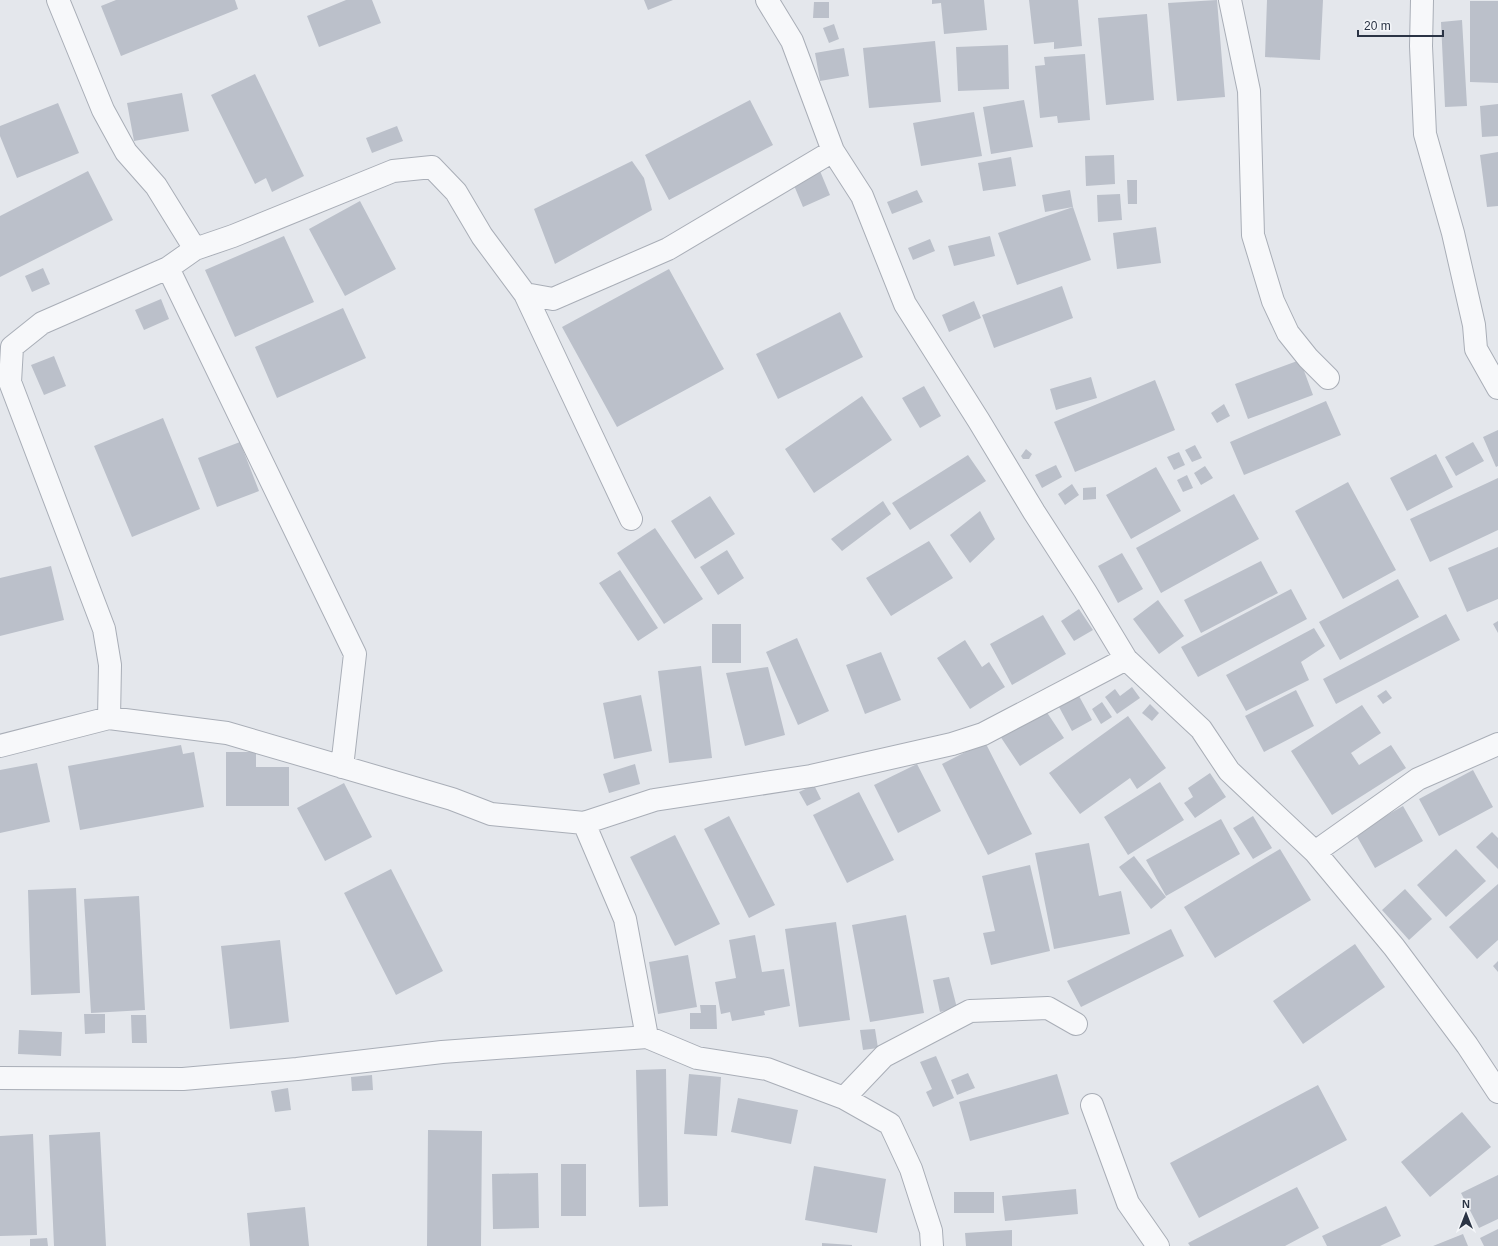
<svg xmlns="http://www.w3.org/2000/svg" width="1498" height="1246" font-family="Arial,sans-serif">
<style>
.building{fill:#bbc0ca}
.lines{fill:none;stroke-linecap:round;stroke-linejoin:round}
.street-casing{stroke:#a9aeb7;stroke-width:24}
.street{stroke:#f7f8fa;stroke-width:22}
</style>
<rect width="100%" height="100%" fill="#e4e7ec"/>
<!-- building -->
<path class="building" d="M 116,0 L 235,0 L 238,9 L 121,56 L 101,6 Z
M 346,0 L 372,0 L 381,23 L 319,47 L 307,16 Z
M 644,0 L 673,0 L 648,10 Z
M 932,0 L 984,0 L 987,30 L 944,34 L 941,3 L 932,4 Z
M 1029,0 L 1078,0 L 1082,46 L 1054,49 L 1054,42 L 1034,44 Z
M 1217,0 L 1225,97 L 1177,101 L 1168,3 Z
M 1267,0 L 1323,0 L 1320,60 L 1265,57 Z
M 1470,1 L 1498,1 L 1498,83 L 1470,82 Z
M 814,2 L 829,2 L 829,18 L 813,18 Z
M 1147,14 L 1154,100 L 1106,105 L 1098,18 Z
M 1462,20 L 1467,106 L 1445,107 L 1441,22 Z
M 834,24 L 839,39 L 829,43 L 823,28 Z
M 935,41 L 941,102 L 869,108 L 863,48 Z
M 1008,45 L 1009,89 L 958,91 L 956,47 Z
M 844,48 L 849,76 L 820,81 L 815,53 Z
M 1085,54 L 1090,120 L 1058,123 L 1057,116 L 1040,118 L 1035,66 L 1045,65 L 1044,57 Z
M 255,74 L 304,176 L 272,192 L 266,178 L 255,184 L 211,95 Z
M 182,93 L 189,131 L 134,141 L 127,103 Z
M 750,100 L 773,145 L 669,200 L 645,155 Z
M 1024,100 L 1033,147 L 991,154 L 983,107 Z
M 58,103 L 79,153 L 17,178 L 0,136 L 0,126 Z
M 1498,104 L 1498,136 L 1482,137 L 1480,106 Z
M 974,112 L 982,156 L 921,166 L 913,123 Z
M 397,126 L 403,141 L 372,153 L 366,138 Z
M 1498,152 L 1498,206 L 1487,207 L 1480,155 Z
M 1114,155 L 1115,184 L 1086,186 L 1085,156 Z
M 1011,157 L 1016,186 L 983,191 L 978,163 Z
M 632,161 L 644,178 L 652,210 L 555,264 L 534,209 Z
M 88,171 L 113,220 L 0,277 L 0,216 Z
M 820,171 L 830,195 L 803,207 L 793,183 Z
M 1127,180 L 1137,180 L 1137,204 L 1128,204 Z
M 917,190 L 923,202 L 892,214 L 887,202 Z
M 1070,190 L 1073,207 L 1045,212 L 1042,195 Z
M 1120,194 L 1122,220 L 1098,222 L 1097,195 Z
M 360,201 L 396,269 L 345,296 L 309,229 Z
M 1073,207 L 1091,260 L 1017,285 L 998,233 Z
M 1156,227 L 1161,263 L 1117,269 L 1113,233 Z
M 284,236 L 314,302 L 235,337 L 205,270 Z
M 990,236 L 995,256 L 954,266 L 948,246 Z
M 930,239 L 935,251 L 913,260 L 908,248 Z
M 43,268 L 50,284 L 32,292 L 25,276 Z
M 669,269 L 724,369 L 617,427 L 562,327 Z
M 1062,286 L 1073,318 L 994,348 L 982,315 Z
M 161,299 L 169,319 L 144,330 L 135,310 Z
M 974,301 L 981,318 L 949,332 L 942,315 Z
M 343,308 L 366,358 L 277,398 L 255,347 Z
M 840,312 L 863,357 L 778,399 L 756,354 Z
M 54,356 L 66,386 L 44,395 L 31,365 Z
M 1300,360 L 1313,395 L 1248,419 L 1235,384 Z
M 1091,377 L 1097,398 L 1056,410 L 1050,389 Z
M 1155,380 L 1175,430 L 1075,472 L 1054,422 Z
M 924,386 L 941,416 L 920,428 L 902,398 Z
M 862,396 L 892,440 L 814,493 L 785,449 Z
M 1326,401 L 1341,435 L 1244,475 L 1230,442 Z
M 1224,404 L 1230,416 L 1217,423 L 1211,413 Z
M 163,418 L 200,509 L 132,537 L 94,446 Z
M 1498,430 L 1498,466 L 1496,467 L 1483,437 Z
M 240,442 L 259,491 L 217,507 L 198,458 Z
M 1473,442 L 1484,461 L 1456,476 L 1445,457 Z
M 1195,445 L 1202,458 L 1192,462 L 1185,450 Z
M 1026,449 L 1032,454 L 1029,459 L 1023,459 L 1021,456 Z
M 1179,452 L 1185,465 L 1174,470 L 1167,457 Z
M 1436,454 L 1453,487 L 1407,511 L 1390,478 Z
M 968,455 L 986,481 L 910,530 L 892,503 Z
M 1056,465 L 1062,477 L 1042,488 L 1035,475 Z
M 1205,466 L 1213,478 L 1201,485 L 1194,473 Z
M 1156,467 L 1181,511 L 1131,539 L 1106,495 Z
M 1187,475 L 1193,488 L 1183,492 L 1177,480 Z
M 1498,478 L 1498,530 L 1430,562 L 1410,519 Z
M 1348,482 L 1396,570 L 1343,599 L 1295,511 Z
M 1072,484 L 1079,495 L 1065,505 L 1058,494 Z
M 1096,487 L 1096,499 L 1083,500 L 1083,488 Z
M 1234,494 L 1259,539 L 1161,593 L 1136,548 Z
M 710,496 L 735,534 L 695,559 L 671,521 Z
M 883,501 L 891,514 L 842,551 L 831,539 Z
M 980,511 L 995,539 L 970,563 L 950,535 Z
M 655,528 L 703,599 L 664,624 L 617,553 Z
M 929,541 L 953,578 L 891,616 L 866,578 Z
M 1498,547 L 1498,599 L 1467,612 L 1448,568 Z
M 727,550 L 744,578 L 718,595 L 700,567 Z
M 1122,553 L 1143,589 L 1118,603 L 1098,566 Z
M 1261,561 L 1278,593 L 1201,633 L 1184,600 Z
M 51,566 L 64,620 L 0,636 L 0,578 Z
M 620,570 L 658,628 L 638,641 L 599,583 Z
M 1398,579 L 1419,617 L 1340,660 L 1319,622 Z
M 1291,589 L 1307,619 L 1198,677 L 1181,647 Z
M 1158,600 L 1184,636 L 1159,654 L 1133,619 Z
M 1079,609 L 1093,630 L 1074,641 L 1061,621 Z
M 1446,614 L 1460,640 L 1336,704 L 1323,679 Z
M 1043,615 L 1066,654 L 1012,685 L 990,644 Z
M 1498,621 L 1498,633 L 1493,624 Z
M 712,624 L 741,624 L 741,663 L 712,663 Z
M 1314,628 L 1325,646 L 1301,662 L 1309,680 L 1246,711 L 1226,675 Z
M 797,638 L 829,711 L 798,725 L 766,652 Z
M 965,640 L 982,667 L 989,662 L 1005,687 L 970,709 L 937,658 Z
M 881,652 L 901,700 L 865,714 L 846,665 Z
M 701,666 L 712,758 L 669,763 L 658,671 Z
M 768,667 L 785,735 L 745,746 L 726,673 Z
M 1132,687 L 1140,698 L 1117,714 L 1105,697 L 1115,689 L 1120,696 Z
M 1296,690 L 1314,726 L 1264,752 L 1245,716 Z
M 1386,690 L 1392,698 L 1383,704 L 1377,696 Z
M 641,695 L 652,751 L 614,759 L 603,703 Z
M 1079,696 L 1092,720 L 1072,731 L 1059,707 Z
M 1102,702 L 1112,717 L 1101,724 L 1092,709 Z
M 1150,704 L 1159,713 L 1152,721 L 1142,713 Z
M 1042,705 L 1064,738 L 1020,766 L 998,733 Z
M 1362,705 L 1381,733 L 1351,753 L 1359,765 L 1391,745 L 1406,768 L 1332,815 L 1291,751 Z
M 1128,716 L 1166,768 L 1137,789 L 1130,778 L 1080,814 L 1049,773 Z
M 985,742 L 1032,834 L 988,855 L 942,764 Z
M 181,745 L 183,754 L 194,752 L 204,807 L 80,830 L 68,766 Z
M 226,752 L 256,752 L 256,767 L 289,767 L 289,806 L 226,806 Z
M 37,763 L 50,822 L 0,833 L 0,770 Z
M 635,764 L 640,784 L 609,793 L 603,774 Z
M 917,764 L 941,811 L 898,833 L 874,785 Z
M 1473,770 L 1493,807 L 1439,836 L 1419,799 Z
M 1210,773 L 1226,797 L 1195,818 L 1184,803 L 1193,797 L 1188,788 Z
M 1160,782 L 1184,820 L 1128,855 L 1104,817 Z
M 344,783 L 372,837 L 325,861 L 297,808 Z
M 814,785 L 821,799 L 807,806 L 799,792 Z
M 859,792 L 894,860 L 847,883 L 813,815 Z
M 1403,806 L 1423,841 L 1375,868 L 1355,833 Z
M 729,816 L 775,905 L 749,918 L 704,829 Z
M 1253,816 L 1272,848 L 1253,859 L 1233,828 Z
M 1221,819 L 1240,854 L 1166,896 L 1146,860 Z
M 1492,832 L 1498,838 L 1498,869 L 1476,847 Z
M 675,835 L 720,924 L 675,946 L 630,857 Z
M 1089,843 L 1099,896 L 1121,891 L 1130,934 L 1054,949 L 1035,853 Z
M 1280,849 L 1311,900 L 1215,958 L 1184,907 Z
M 1456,849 L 1486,881 L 1446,917 L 1417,885 Z
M 1134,856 L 1166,897 L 1151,909 L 1119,867 Z
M 1030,865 L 1050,951 L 991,965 L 983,933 L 995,931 L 982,876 Z
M 391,869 L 443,971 L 396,995 L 344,893 Z
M 1498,884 L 1498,940 L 1477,959 L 1449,927 Z
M 76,888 L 80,993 L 31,995 L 28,890 Z
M 1405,889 L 1432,919 L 1409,940 L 1382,910 Z
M 139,896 L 145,1010 L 91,1013 L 84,899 Z
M 906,915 L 924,1013 L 870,1022 L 852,925 Z
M 836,922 L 850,1020 L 799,1027 L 785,929 Z
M 1171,929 L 1184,956 L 1081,1007 L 1067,981 Z
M 755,935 L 762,972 L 784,969 L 790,1006 L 764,1011 L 765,1015 L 732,1021 L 730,1012 L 721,1014 L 715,982 L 736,978 L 729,940 Z
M 280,940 L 289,1022 L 230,1029 L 221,946 Z
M 1355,944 L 1385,987 L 1303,1044 L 1273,1001 Z
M 688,955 L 697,1007 L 658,1014 L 649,962 Z
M 1498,961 L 1498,972 L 1493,966 Z
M 949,977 L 957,1008 L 940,1012 L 933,980 Z
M 700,1005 L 716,1005 L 717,1029 L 690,1029 L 690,1013 L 701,1013 Z
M 84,1014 L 105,1014 L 105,1033 L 85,1034 Z
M 131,1015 L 146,1015 L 147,1043 L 132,1043 Z
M 875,1029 L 878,1048 L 863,1050 L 860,1030 Z
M 19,1030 L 62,1032 L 61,1056 L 18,1054 Z
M 936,1056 L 954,1098 L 933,1107 L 926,1092 L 932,1089 L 920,1062 Z
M 666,1069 L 668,1206 L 639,1207 L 636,1070 Z
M 968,1073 L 975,1088 L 957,1095 L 951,1080 Z
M 689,1074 L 721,1077 L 717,1136 L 684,1134 Z
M 1057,1074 L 1069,1114 L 970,1141 L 959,1102 Z
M 372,1075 L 373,1090 L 352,1091 L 351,1077 Z
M 1318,1085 L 1347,1140 L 1199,1218 L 1170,1163 Z
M 288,1088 L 291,1110 L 275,1112 L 271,1091 Z
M 738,1098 L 798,1110 L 791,1144 L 731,1132 Z
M 1462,1112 L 1491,1147 L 1430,1197 L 1401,1162 Z
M 428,1130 L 482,1131 L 481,1246 L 427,1246 Z
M 100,1132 L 106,1246 L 54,1246 L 49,1135 Z
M 33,1134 L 37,1235 L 0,1236 L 0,1136 Z
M 561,1164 L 586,1164 L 586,1216 L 561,1216 Z
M 814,1166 L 886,1179 L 877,1233 L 805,1220 Z
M 538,1173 L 539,1228 L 493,1229 L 492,1174 Z
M 1498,1175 L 1498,1219 L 1479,1228 L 1461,1193 Z
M 1297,1187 L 1319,1228 L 1285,1246 L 1190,1246 L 1188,1243 Z
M 1076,1189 L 1078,1214 L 1005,1221 L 1002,1196 Z
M 954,1192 L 994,1192 L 994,1213 L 954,1213 Z
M 1386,1206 L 1401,1236 L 1380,1246 L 1327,1246 L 1322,1236 Z
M 305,1207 L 309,1246 L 250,1246 L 247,1213 Z
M 1498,1229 L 1498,1246 L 1484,1246 L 1480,1238 Z
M 1012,1230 L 1012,1246 L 966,1246 L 965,1233 Z
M 1463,1234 L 1468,1246 L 1433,1246 Z
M 47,1238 L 48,1246 L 30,1246 L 30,1239 Z
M 822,1243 L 852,1245 L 852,1246 L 822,1246 Z"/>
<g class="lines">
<!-- street casing -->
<g class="street-casing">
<path id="street" d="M 58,0 L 103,110 L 126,152 L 156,186 L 195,249 L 233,236 L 393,171 L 432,167 L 456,192 L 482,236 L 525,294 L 553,299 L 668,249 L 833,151
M 767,0 L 792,41 L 833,151 L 862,196 L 905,304 L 979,421 L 1034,512 L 1085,591 L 1126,659 L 1201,729 L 1229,771 L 1315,852 L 1394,947 L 1467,1045 L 1498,1092
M 1230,0 L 1249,91 L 1253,235 L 1273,301 L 1288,333 L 1308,358 L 1328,378
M 1422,0 L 1421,46 L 1425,134 L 1453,233 L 1474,325 L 1476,349 L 1498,388
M 168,268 L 355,654 L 342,767
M 525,294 L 631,519
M 109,718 L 110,665 L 104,629 L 10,382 L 12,347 L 42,323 L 168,268 L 195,249
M 0,746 L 109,718 L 227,733 L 452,799 L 491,814 L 584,823 L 654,800 L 811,776 L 952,744 L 983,734 L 1126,659
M 584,823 L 625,919 L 647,1037
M 1315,852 L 1418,779 L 1498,744
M 0,1078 L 183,1079 L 297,1069 L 442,1052 L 647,1037 L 697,1058 L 767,1069 L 844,1098 L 890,1124 L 911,1169 L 931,1231 L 932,1246
M 844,1098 L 884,1056 L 970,1011 L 1048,1008 L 1076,1024
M 1092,1105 L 1128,1203 L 1158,1246"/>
</g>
<!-- street -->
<use href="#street" class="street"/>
</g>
<!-- north arrow -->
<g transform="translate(1466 1214)" stroke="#f4f6f9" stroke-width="3" paint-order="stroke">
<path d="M0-3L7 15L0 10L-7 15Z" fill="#2b3445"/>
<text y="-6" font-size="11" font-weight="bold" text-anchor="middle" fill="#2b3445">N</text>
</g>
<!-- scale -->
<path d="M1358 30v6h85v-6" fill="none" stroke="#2b3445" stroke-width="2"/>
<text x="1364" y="30" font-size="12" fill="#2b3445" stroke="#f4f6f9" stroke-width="3" paint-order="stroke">20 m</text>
</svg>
